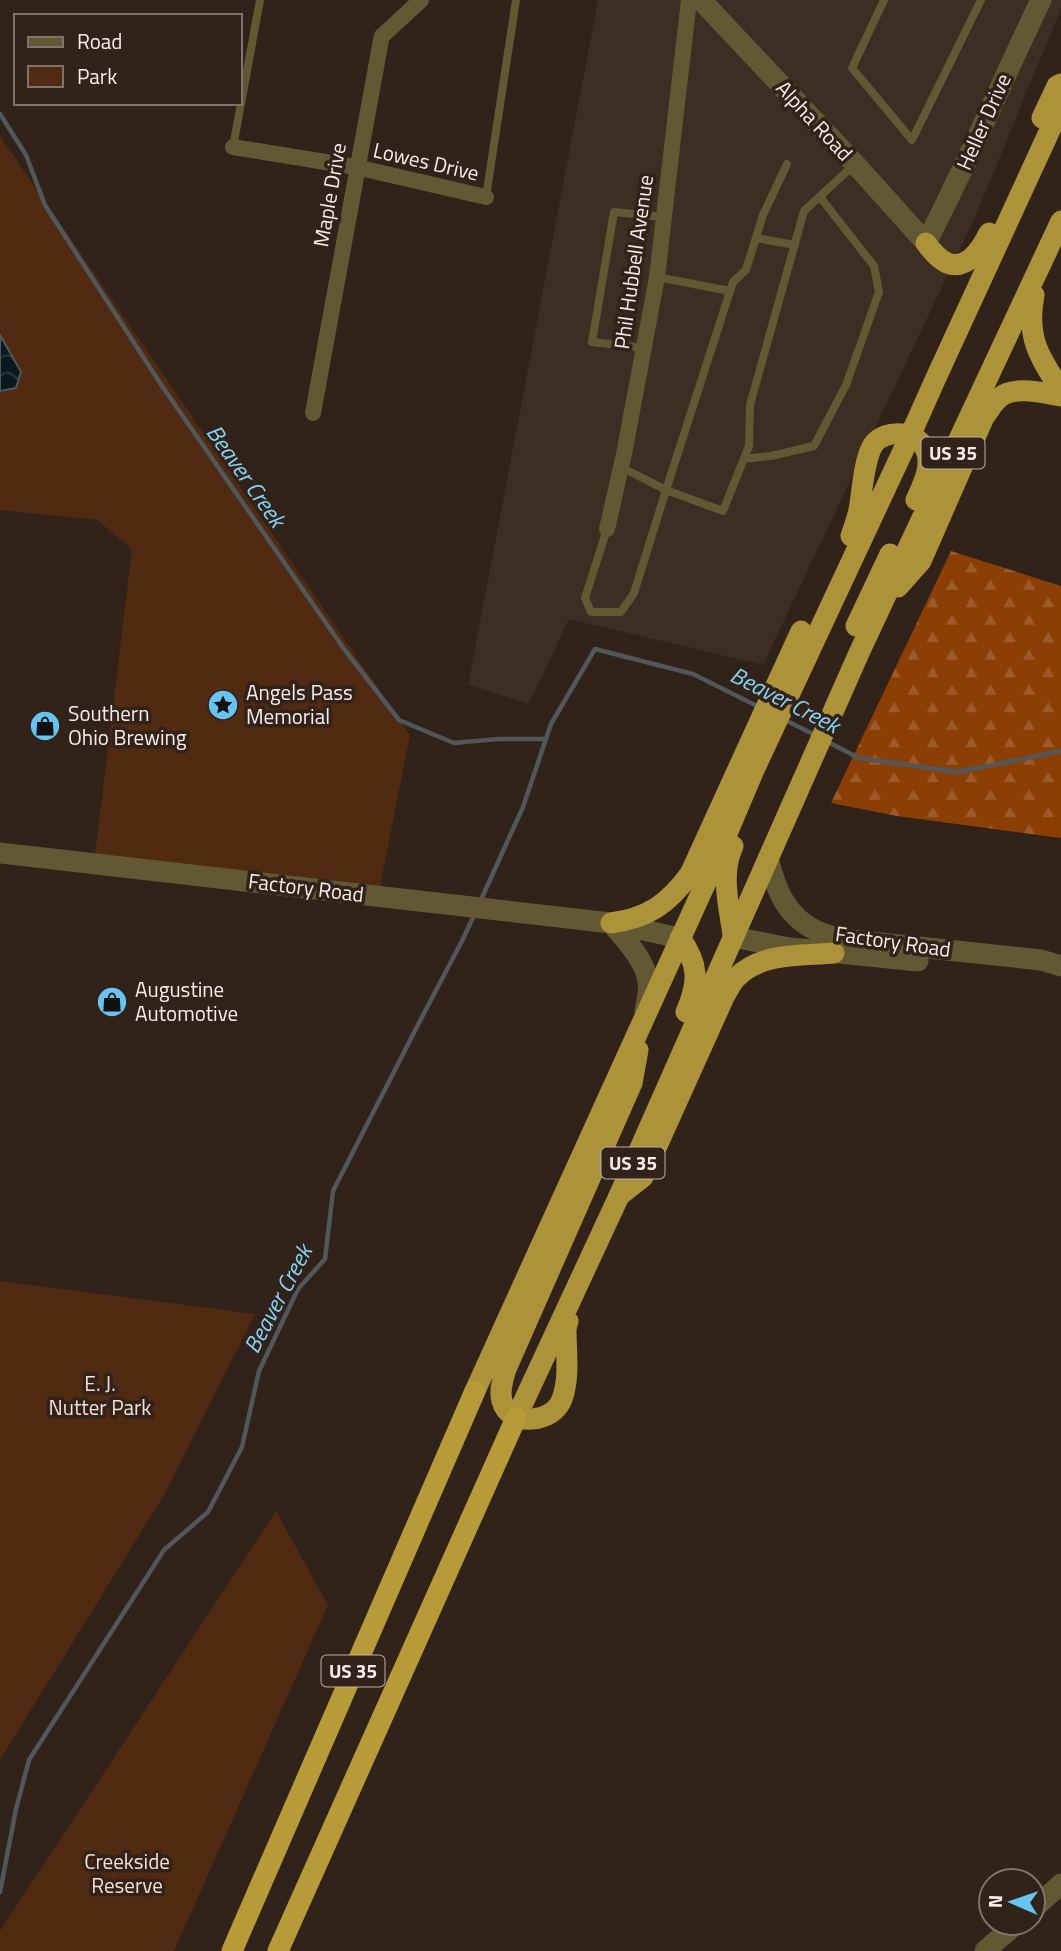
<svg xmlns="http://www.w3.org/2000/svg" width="1061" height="1951" font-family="'Titillium Web',sans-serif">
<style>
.commercial{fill:#3c2e22}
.green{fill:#512a12}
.forest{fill:url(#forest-firs)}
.water{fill:url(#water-waves);stroke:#51585b;stroke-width:2}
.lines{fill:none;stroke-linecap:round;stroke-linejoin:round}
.stream{stroke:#51585b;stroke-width:4.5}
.service{stroke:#635834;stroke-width:8}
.minor{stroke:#635834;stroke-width:16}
.tertiary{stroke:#635834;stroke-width:21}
.trunk{stroke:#ac9239;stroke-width:21}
.motorway{stroke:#b89b39;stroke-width:21}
.labels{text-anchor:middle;stroke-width:7;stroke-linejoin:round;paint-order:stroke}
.shield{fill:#31221a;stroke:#bcafaa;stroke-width:2}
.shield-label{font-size:19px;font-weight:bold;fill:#f7ece7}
.street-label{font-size:21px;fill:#f7ece7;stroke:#31221a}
.poi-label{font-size:21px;fill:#f7ece7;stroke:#31221a;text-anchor:start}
.park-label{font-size:21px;fill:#f5ded2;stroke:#31221a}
.water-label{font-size:23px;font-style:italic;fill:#86d5f6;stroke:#31221a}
</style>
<defs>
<pattern id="forest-firs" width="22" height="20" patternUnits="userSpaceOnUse" patternTransform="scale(1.75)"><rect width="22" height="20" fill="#8b3f04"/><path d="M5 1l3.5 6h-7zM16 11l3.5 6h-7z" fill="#9c5b29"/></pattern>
<pattern id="water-waves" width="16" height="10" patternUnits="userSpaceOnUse" patternTransform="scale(1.75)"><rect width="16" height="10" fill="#0a191f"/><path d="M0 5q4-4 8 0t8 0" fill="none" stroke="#2e3b40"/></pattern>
</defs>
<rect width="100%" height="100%" fill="#31221a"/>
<!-- commercial -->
<path class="commercial" d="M 598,0 L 1061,0 L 1061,9 L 976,215 L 763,665 L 569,619 L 529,704 L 468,685 Z"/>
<!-- green -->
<path class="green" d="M 0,136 L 410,735 L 378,897 L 94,863 L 132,549 L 97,520 L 0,510 Z
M 0,1281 L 255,1314 L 164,1495 L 0,1760 Z
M 276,1511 L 328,1605 L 174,1951 L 0,1951 L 0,1931 Z"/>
<!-- forest -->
<path class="forest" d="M 951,551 L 1061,586 L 1061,838 L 897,816 L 831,803 Z"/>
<!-- water -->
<path class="water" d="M 0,335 L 21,372 L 16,388 L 0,391 Z"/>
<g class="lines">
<!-- stream -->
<path class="stream" d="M 0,114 L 26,155 L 45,205 L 162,386 L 344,649 L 399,720 L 454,743 L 498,739 L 546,739
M 785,720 L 815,735
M 826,741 L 859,758 L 958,772 L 1061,751
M 480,902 L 523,807 L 551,724 L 595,649 L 693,674 L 759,707
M 0,1892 L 16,1809 L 29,1760 L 164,1550 L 208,1512 L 242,1447 L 259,1371 L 298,1289 L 325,1259 L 333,1191 L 422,1017 L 463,939 L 475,913"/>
<!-- service -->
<path class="service" d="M 884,0 L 852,68 L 912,140 L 981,0
M 233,147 L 260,0
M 787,164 L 763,215 L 746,270 L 733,282 L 666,490 L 723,511 L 749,446 L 750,405 L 804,211 L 855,164
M 486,197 L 516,0
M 756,238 L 795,245
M 657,277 L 730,291
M 644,348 L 592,342 L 614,212 L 664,217
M 744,459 L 771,456 L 814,446 L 846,385 L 879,292 L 874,266 L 820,197
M 607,529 L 585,598 L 591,612 L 621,612 L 634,593 L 666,490 L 621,467"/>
<!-- minor -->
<path class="minor" d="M 233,147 L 356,167 L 486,197
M 313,413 L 381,40 L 382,36 L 421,0
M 607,529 L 624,454 L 657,277 L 689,0"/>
<!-- tertiary -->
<path class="tertiary" d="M 701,0 L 855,164 L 926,243 C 967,164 1002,81 1041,0
M 0,853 L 611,923 L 680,938
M 768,858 C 776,889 785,916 817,931 C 838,941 868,941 891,944 C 941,949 991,955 1041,960 L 1061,966
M 611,923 C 625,940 645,959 648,982 C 650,991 646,1002 645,1011
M 733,937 L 790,948 L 918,961
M 1033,1909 L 1061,1884
M 985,1951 L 1017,1923"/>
<!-- trunk -->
<path class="trunk" d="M 1042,118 L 1057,86 L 1061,84
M 926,243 C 931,250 939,259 947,263 C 967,271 982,248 989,233
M 1034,295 C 1026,337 1039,357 1061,390
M 851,536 C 854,527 857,519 859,510 C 862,493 864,459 873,445 C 885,427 921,431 927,453 C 931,470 923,484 916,500
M 898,587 L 921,561 L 984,417 C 989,411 993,403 999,398 C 1013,385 1043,393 1061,396
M 856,626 L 890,554
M 611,923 C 648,918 668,904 690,874 L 801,631
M 733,935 C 729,905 720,875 733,846
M 680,938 C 699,964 699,982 686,1012
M 620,1195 L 643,1177 L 724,997 C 728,991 731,983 736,978 C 761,952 801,956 834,953
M 568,1321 L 566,1329 C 566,1351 570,1378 562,1399 C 554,1423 509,1428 502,1401 C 499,1390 503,1379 506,1369 L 632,1083 L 638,1050
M 475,1391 L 712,869 L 754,770 L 910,436 L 935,380 L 1061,106
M 516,1418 L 619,1196 L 859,653 L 1061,221"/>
<!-- motorway -->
<path class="motorway" d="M 232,1951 L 475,1391
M 278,1951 L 516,1418"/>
</g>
<!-- icons -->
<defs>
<g id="sight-disc" transform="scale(1.575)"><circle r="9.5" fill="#67c4f0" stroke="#31221a"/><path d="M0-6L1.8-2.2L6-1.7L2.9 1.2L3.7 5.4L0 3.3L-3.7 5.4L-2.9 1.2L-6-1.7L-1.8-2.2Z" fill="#111"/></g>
<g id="shop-disc" transform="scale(1.575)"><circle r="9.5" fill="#67c4f0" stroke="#31221a"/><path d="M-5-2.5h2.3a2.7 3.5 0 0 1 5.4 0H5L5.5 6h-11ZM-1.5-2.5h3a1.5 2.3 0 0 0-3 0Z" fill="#111"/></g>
</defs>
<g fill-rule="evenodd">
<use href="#sight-disc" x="223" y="705"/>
<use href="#shop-disc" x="45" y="726"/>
<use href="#shop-disc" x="112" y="1002"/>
</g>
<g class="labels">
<!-- shield labels -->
<g class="shield">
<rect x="921.5" y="437.5" width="63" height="31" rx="5"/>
<rect x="601.5" y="1147.5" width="63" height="31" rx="5"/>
<rect x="321.5" y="1655.5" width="63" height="31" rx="5"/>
</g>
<g class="shield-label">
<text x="953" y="460">US 35</text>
<text x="633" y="1170">US 35</text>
<text x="353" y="1678">US 35</text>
</g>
<!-- street labels -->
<g class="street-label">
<text transform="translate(814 121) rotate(47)" y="7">Alpha Road</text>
<text transform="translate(984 122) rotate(-66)" y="7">Heller Drive</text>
<text transform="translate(426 162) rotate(13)" y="7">Lowes Drive</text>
<text transform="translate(330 195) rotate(-80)" y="7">Maple Drive</text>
<text transform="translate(634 262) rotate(-82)" y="7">Phil Hubbell Avenue</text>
<text transform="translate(306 888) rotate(7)" y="7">Factory Road</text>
<text transform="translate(893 942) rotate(8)" y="7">Factory Road</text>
</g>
<!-- poi labels -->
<g class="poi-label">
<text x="246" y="700">Angels Pass<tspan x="246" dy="24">Memorial</tspan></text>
<text x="68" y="721">Southern<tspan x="68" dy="24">Ohio Brewing</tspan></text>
<text x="135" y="997">Augustine<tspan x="135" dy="24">Automotive</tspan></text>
</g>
<!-- park labels -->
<g class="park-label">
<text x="100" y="1391">E. J.<tspan x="100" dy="24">Nutter Park</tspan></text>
<text x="127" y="1869">Creekside<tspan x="127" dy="24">Reserve</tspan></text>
</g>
<!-- water labels -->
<g class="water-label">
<text transform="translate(246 476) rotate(55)" y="8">Beaver Creek</text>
<text transform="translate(785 700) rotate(27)" y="8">Beaver Creek</text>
<text transform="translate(278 1299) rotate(-62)" y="8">Beaver Creek</text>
</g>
</g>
<!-- legend -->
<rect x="14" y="14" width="228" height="91" fill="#31221a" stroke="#80736c" stroke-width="2"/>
<rect x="28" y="37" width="35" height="10" fill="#635834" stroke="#80736c" stroke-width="2"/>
<text x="77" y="49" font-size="21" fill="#f7ece7">Road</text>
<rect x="28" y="66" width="35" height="21" fill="#512a12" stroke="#80736c" stroke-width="2"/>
<text x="77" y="84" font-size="21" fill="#f7ece7">Park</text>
<!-- north arrow -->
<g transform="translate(1012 1902) rotate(272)"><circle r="33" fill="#31221a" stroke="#80736c" stroke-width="2"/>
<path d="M0-5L12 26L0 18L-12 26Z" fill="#67c4f0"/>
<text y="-10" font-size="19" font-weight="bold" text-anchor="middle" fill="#f7ece7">N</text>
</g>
</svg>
